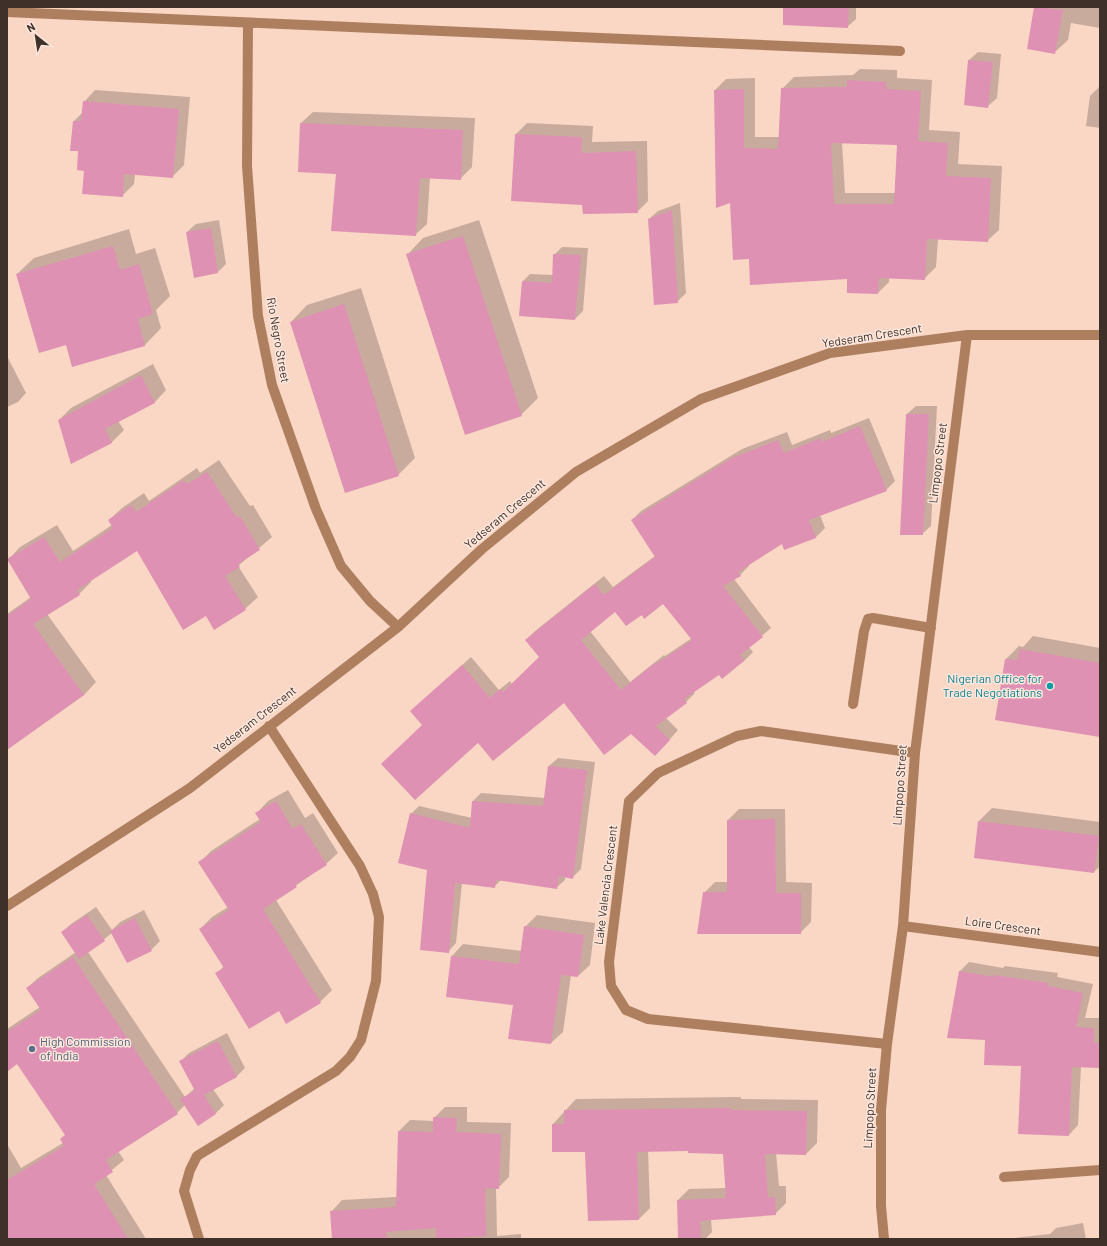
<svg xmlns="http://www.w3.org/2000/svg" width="1107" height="1246" font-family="Barlow,sans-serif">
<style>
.shadow{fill:#0003;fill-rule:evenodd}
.building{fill:#de91b2;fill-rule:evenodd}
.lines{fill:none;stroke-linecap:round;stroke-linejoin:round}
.minor{stroke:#ad7f5f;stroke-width:10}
.culture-dot{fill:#0f9aa8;stroke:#fde7dc;stroke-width:1.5}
.service-dot{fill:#5c6f8a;stroke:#fde7dc;stroke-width:1.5}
.labels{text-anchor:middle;stroke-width:3;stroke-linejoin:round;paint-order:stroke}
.street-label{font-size:12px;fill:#3f312a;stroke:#fde7dc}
.culture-label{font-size:12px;fill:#0d838f;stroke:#fde7dc;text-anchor:end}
.service-label{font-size:12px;fill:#4e5e75;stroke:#fde7dc;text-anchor:start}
</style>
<rect width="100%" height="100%" fill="#fad6c5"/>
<!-- shadow -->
<path class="shadow" d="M 786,7 L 856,7 L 856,19 L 847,27 Z
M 1035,7 L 1100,7 L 1100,28 L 1071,23 L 1068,40 L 1055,52 L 1028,48 Z
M 978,52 L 1001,54 L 997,98 L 988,106 L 965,104 L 969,60 Z
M 860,69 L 897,70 L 897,78 L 932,80 L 929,130 L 960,132 L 958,164 L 1002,166 L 999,230 L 987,241 L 938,239 L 936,267 L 924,279 L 889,277 L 889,282 L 878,293 L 848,278 L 750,258 L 731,202 L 715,90 L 726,79 L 755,78 L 755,137 L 779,137 L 782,89 L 794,77 L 853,75 ZM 842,142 L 898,144 L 895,193 L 845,193 Z
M 1100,86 L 1100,128 L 1086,126 L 1090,96 Z
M 95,90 L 190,97 L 184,165 L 172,177 L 135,174 L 134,184 L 122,196 L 85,170 L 74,121 L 83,112 L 84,102 Z
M 313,112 L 475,118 L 472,167 L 460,179 L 430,177 L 427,224 L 415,235 L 337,173 L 301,123 Z
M 527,123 L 593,126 L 592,142 L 647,141 L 648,201 L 637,212 L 583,204 L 512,200 L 516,134 Z
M 680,203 L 686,293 L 677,302 L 649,219 L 658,211 Z
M 219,220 L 226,264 L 218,272 L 187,232 L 196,224 Z
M 479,220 L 538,398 L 521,415 L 407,255 L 423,238 Z
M 129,229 L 136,254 L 155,248 L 170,296 L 156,310 L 161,328 L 145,345 L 73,366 L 63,331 L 17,274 L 34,258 Z
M 562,247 L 588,248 L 583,311 L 575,319 L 523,281 L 530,274 L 553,275 L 554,255 Z
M 361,288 L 415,458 L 398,475 L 291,322 L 307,305 Z
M 7,356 L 26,393 L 18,402 L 7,407 Z
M 153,364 L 166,390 L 155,402 L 118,421 L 124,430 L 112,442 L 71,463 L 59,420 L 71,408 Z
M 916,406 L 937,406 L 931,526 L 922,534 L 907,414 Z
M 869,418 L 895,481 L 886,490 L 820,515 L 825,528 L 816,537 L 785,549 L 782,543 L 748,565 L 749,566 L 740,575 L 734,579 L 771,628 L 749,647 L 753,652 L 744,661 L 719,673 L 693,692 L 695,693 L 686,702 L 666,718 L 678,730 L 664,746 L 565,701 L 478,741 L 423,725 L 411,711 L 471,657 L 499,690 L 510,681 L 512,684 L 540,657 L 526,640 L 535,631 L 604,576 L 613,587 L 655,556 L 632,520 L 641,511 L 742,449 L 787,432 L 792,445 L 830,430 L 831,433 ZM 664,602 L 692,638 L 665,656 L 664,655 L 630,682 L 590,631 L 615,610 L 642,614 Z
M 219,460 L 250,506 L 253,505 L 272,537 L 238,566 L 258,597 L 245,609 L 206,615 L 137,550 L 91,580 L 91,582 L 79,594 L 47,614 L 96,682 L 84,695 L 7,749 L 7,614 L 31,597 L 8,560 L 20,547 L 57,525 L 73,551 L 112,525 L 109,520 L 122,508 L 144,493 L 149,501 L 197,468 L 200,473 Z
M 1033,636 L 1100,648 L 1100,736 L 1006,659 L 1019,646 L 1023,647 Z
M 558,758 L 595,762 L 581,869 L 573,877 L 565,876 L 565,880 L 556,888 L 501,880 L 494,887 L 462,883 L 456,943 L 448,952 L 428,869 L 411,814 L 419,806 L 472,818 L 473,801 L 481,793 L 545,798 L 549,766 Z
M 288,790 L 305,818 L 313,813 L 338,853 L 326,864 L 276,900 L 332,990 L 320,1002 L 279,1010 L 217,973 L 224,966 L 200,929 L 212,917 L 228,907 L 199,863 L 211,851 L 260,819 L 257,813 L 268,801 Z
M 992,808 L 1100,822 L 1100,866 L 1094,872 L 975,857 L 979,821 Z
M 739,809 L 785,809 L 786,882 L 812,883 L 811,922 L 800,933 L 704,893 L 715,882 L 728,882 L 728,820 Z
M 96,907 L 112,930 L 120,922 L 144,910 L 160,941 L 151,950 L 112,933 L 88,952 L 185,1097 L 195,1088 L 180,1062 L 189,1053 L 227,1033 L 245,1068 L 237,1076 L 213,1089 L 224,1105 L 216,1113 L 198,1125 L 185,1105 L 177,1113 L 118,1151 L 124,1160 L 106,1175 L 146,1239 L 7,1239 L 7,1144 L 21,1168 L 63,1143 L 66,1134 L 18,1063 L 7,1061 L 7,1029 L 40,1007 L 27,988 L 38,978 L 76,952 L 62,932 L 71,924 Z
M 537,915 L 595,923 L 590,965 L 578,976 L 571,975 L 563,1032 L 551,1043 L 514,1004 L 447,996 L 452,956 L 463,944 L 522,951 L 525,927 Z
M 969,962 L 1003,968 L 1005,966 L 1058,973 L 1057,977 L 1093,984 L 1085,1018 L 1100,1018 L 1100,1067 L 1081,1066 L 1078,1125 L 1069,1135 L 1022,1065 L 986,1039 L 959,972 Z
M 741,1097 L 741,1099 L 818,1100 L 817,1143 L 806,1154 L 776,1153 L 779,1186 L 786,1186 L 786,1203 L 775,1214 L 711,1219 L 712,1232 L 705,1239 L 679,1239 L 678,1200 L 689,1189 L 726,1188 L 724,1153 L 689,1150 L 648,1150 L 650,1208 L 639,1219 L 586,1151 L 553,1124 L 576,1099 Z
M 445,1107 L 467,1107 L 467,1122 L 511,1123 L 509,1177 L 498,1188 L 496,1188 L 497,1236 L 521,1234 L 521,1239 L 333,1239 L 332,1211 L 342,1200 L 397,1197 L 399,1131 L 410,1120 L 434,1121 L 434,1118 Z
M 1083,1223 L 1086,1239 L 1006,1239 L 1050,1234 L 1056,1228 Z"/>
<!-- building -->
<path class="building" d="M 783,7 L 849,7 L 848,28 L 783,25 Z
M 1034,7 L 1063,10 L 1055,54 L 1027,49 Z
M 968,60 L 993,62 L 988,108 L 964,105 Z
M 847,80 L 886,82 L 886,89 L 921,91 L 918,141 L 948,143 L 946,176 L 991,178 L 988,242 L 927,239 L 925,280 L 879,278 L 878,294 L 847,293 L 847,279 L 750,285 L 749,259 L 733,260 L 730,203 L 716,208 L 714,90 L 744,89 L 744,148 L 778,149 L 781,88 L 847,87 ZM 831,143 L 897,145 L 894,204 L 834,204 Z
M 83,101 L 179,109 L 173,178 L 124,174 L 123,197 L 82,194 L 84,171 L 77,170 L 78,151 L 70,151 L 73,121 L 81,121 Z
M 300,123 L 463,130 L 461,180 L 420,178 L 416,236 L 331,231 L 336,174 L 298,172 Z
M 515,134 L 582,137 L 581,153 L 636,151 L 638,213 L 583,214 L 582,205 L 511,201 Z
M 672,210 L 678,303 L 654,305 L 648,219 Z
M 211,228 L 218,273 L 194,278 L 186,232 Z
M 463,236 L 522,416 L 465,435 L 406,254 Z
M 113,246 L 120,270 L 139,264 L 153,314 L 138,319 L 145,346 L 72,367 L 66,345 L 39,353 L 16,274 Z
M 553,254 L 581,255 L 575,320 L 519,316 L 522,281 L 552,283 Z
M 344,304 L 399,476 L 345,493 L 290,322 Z
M 141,375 L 155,403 L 105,429 L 112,443 L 71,464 L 58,420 Z
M 906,414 L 929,414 L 923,535 L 900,535 Z
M 860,426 L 887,491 L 809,520 L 816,538 L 784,550 L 782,544 L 738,572 L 741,576 L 723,586 L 763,637 L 740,655 L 744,661 L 722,679 L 719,675 L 684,699 L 687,703 L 656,726 L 670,740 L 655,756 L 631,734 L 604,755 L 564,703 L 493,761 L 478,743 L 415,800 L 381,764 L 422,725 L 410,711 L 462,665 L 490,698 L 500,689 L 503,692 L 539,657 L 525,640 L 595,584 L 604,595 L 655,557 L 631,520 L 732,458 L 778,440 L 784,453 L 821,438 L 822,442 ZM 663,604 L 692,640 L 656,664 L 655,663 L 621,690 L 581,640 L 615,612 L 626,626 L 642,615 L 644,619 Z
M 207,472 L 237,518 L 240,516 L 260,550 L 238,564 L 240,567 L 225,576 L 246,610 L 214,630 L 206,616 L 183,630 L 137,551 L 77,590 L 80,595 L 33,624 L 84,695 L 7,750 L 7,616 L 31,599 L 7,559 L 44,537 L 60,562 L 113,528 L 108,520 L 131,505 L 136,512 L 184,480 L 187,484 Z
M 1020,649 L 1100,663 L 1100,737 L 995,720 L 1005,659 L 1017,660 Z
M 548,766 L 587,770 L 573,879 L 559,876 L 557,889 L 496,880 L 495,888 L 455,883 L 449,953 L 420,950 L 427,870 L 398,863 L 410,813 L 470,828 L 472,801 L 543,806 Z
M 276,801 L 293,829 L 301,824 L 327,865 L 295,885 L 297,887 L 263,909 L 321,1003 L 286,1024 L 279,1011 L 249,1029 L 215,973 L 224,968 L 199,929 L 229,910 L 198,862 L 261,822 L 255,813 Z
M 775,819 L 776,893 L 801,893 L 801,934 L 697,934 L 703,892 L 727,892 L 727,820 Z
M 978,821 L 1099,836 L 1094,873 L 974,858 Z
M 87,915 L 105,941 L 79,959 L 61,932 Z
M 135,918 L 152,951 L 127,963 L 110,931 Z
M 524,926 L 584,935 L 578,977 L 561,975 L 551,1044 L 508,1039 L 513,1005 L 446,997 L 451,956 L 519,964 Z
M 73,957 L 178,1114 L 106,1160 L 113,1172 L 94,1184 L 128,1239 L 7,1239 L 7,1180 L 64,1146 L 60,1139 L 65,1135 L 17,1064 L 7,1072 L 7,1032 L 41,1010 L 26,988 Z
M 959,971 L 994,977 L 994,975 L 1049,983 L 1048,986 L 1083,993 L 1076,1027 L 1094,1028 L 1094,1043 L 1100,1043 L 1100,1068 L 1072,1067 L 1069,1136 L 1018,1134 L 1021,1066 L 984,1065 L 985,1040 L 947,1038 Z
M 218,1041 L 237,1077 L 204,1095 L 216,1114 L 198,1126 L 180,1099 L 195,1091 L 179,1061 Z
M 731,1108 L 731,1110 L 807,1111 L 806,1155 L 765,1154 L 768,1197 L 775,1197 L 776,1215 L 700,1221 L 701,1239 L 678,1239 L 677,1200 L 726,1198 L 723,1154 L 688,1153 L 688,1151 L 637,1152 L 639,1220 L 588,1221 L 585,1152 L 552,1152 L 552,1124 L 564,1124 L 564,1110 Z
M 433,1117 L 457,1118 L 456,1132 L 501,1134 L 499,1189 L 485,1188 L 486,1236 L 436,1239 L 436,1228 L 386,1232 L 387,1239 L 332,1239 L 330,1211 L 396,1207 L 398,1131 L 433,1132 Z"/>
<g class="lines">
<!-- minor -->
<path class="minor" d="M 7,12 L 900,51
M 248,23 L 247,166 L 258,316 L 272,385 L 316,509 L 341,566 L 370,601 L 398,627
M 853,704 L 864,631 L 868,619 L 873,618 L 931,628
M 7,906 L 190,788 L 398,627 L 482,549 L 576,472 L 701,399 L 830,353 L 967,335 L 1100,335
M 903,926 L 1100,952
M 887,1044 L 648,1019 L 626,1010 L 611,986 L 609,962 L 629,801 L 658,773 L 737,736 L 761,731 L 915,753
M 1004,1177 L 1100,1170
M 199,1239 L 184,1191 L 190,1170 L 197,1156 L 336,1071 L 350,1057 L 361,1040 L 376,981 L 379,917 L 373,894 L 360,866 L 269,726
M 884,1239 L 881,1206 L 881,1110 L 887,1044 L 903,926 L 915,753 L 967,335"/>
</g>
<!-- markers -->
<circle class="culture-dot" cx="1050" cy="686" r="4"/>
<circle class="service-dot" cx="32" cy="1049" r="4"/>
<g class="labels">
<!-- street labels -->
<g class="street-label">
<text transform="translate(872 336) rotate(-9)" y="4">Yedseram Crescent</text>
<text transform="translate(278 340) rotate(80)" y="4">Rio Negro Street</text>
<text transform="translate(938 463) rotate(-83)" y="4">Limpopo Street</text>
<text transform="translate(505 514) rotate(-40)" y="4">Yedseram Crescent</text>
<text transform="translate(255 720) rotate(-38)" y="4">Yedseram Crescent</text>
<text transform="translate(900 785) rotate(-86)" y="4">Limpopo Street</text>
<text transform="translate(606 885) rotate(-83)" y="4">Lake Valencia Crescent</text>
<text transform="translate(1003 926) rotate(8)" y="4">Loire Crescent</text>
<text transform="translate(870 1108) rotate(-87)" y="4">Limpopo Street</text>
</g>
<!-- culture labels -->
<g class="culture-label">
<text x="1042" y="683">Nigerian Office for<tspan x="1042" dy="14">Trade Negotiations</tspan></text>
</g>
<!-- service labels -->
<g class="service-label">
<text x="40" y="1046">High Commission<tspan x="40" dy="14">of India</tspan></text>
</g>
</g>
<!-- border -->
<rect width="1107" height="1246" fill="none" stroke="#3f312a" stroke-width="16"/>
<!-- north arrow -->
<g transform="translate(36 36) rotate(330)" stroke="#fde7dc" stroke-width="3" paint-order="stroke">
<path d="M0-3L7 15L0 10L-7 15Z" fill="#3f312a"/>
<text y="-6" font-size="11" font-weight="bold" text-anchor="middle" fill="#3f312a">N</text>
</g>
</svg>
